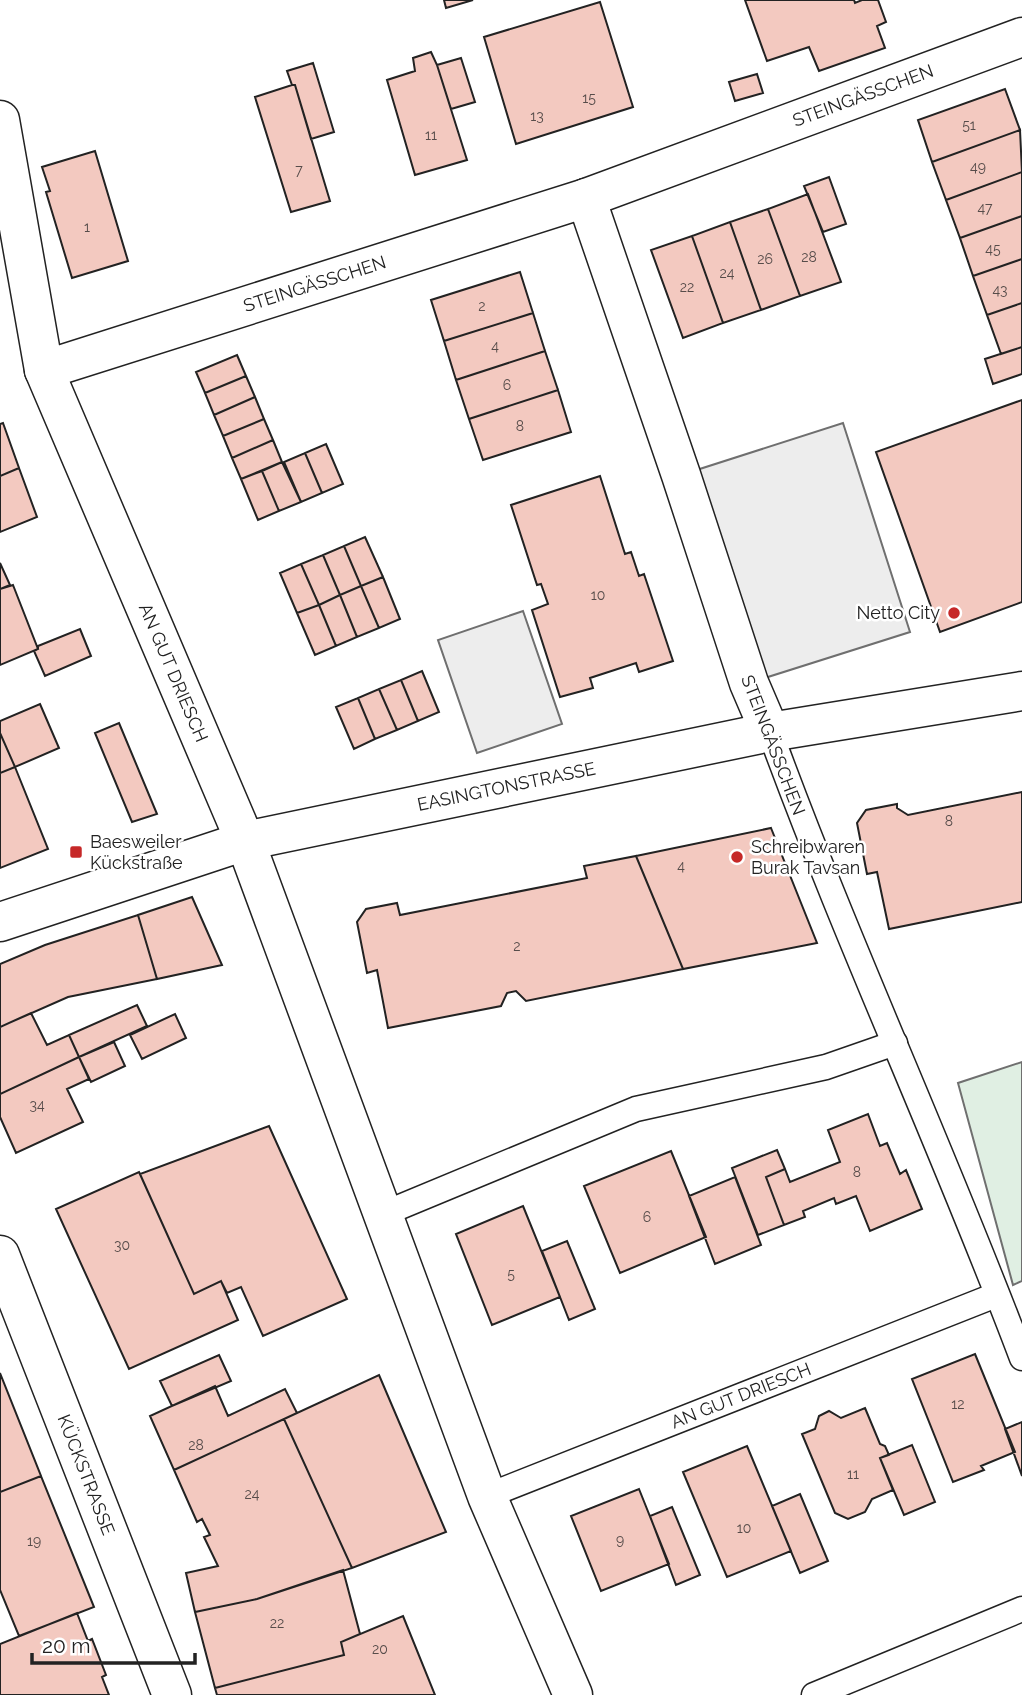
<svg xmlns="http://www.w3.org/2000/svg" width="1022" height="1695" font-family="Raleway,sans-serif">
<style>
.green{fill:#e0efe3;stroke:#6f6f6f;stroke-width:2}
.parking{fill:#ededed;stroke:#6f6f6f;stroke-width:2}
.building{fill:#f3c9c0;stroke:#222;stroke-width:2}
.lines{fill:none;stroke-linecap:round;stroke-linejoin:round}
.lane-casing{stroke:#222;stroke-width:27}
.street-casing{stroke:#222;stroke-width:41}
.lane{stroke:#fff;stroke-width:24}
.street{stroke:#fff;stroke-width:38}
.poi-dot{fill:#c62828;stroke:#fff;stroke-width:2.5}
.labels{text-anchor:middle;stroke-width:5;stroke-linejoin:round;paint-order:stroke}
.number-label{font-size:14px;fill:#564c4a}
.street-label{font-size:18px;fill:#222;stroke:#fff}
.poi-label{font-size:18px;fill:#222;stroke:#fff;text-anchor:start}
</style>
<rect width="100%" height="100%" fill="#fff"/>
<!-- green -->
<path class="green" d="M 1022,1062 L 1022,1281 L 1013,1285 L 958,1083 Z"/>
<!-- parking -->
<path class="parking" d="M 843,423 L 910,632 L 749,683 L 681,475 Z
M 523,611 L 562,724 L 477,753 L 438,640 Z"/>
<!-- building -->
<path class="building" d="M 444,0 L 473,0 L 446,8 Z
M 745,0 L 854,0 L 855,3 L 862,0 L 878,0 L 886,22 L 877,26 L 885,48 L 819,71 L 809,47 L 767,61 Z
M 600,2 L 633,107 L 516,144 L 484,37 Z
M 431,52 L 437,65 L 467,160 L 415,175 L 387,80 L 415,71 L 413,58 Z
M 461,58 L 475,102 L 451,109 L 437,65 Z
M 313,63 L 334,132 L 311,139 L 295,85 L 292,85 L 287,71 Z
M 757,74 L 763,93 L 735,101 L 729,82 Z
M 292,85 L 295,85 L 330,201 L 291,212 L 255,97 Z
M 1005,89 L 1020,130 L 932,162 L 918,120 Z
M 1020,130 L 1022,172 L 946,200 L 932,162 Z
M 95,151 L 128,261 L 72,278 L 46,192 L 50,191 L 42,167 Z
M 1022,172 L 1022,216 L 960,238 L 946,200 Z
M 829,177 L 846,224 L 823,232 L 804,186 Z
M 808,194 L 841,282 L 800,296 L 768,209 Z
M 768,209 L 800,296 L 761,310 L 730,222 Z
M 1022,216 L 1022,259 L 973,276 L 960,238 Z
M 730,222 L 761,310 L 723,323 L 692,236 Z
M 692,236 L 723,323 L 683,338 L 651,250 Z
M 1022,259 L 1022,303 L 987,315 L 973,276 Z
M 520,272 L 533,313 L 444,341 L 431,300 Z
M 1022,303 L 1022,347 L 1001,354 L 987,315 Z
M 533,313 L 545,351 L 456,380 L 444,341 Z
M 1022,347 L 1022,374 L 993,384 L 985,359 Z
M 545,351 L 558,390 L 469,419 L 456,380 Z
M 237,355 L 246,376 L 205,393 L 196,372 Z
M 246,376 L 255,397 L 214,415 L 205,393 Z
M 558,390 L 571,432 L 483,460 L 469,419 Z
M 255,397 L 264,419 L 223,436 L 214,415 Z
M 1022,400 L 1022,602 L 940,632 L 876,452 Z
M 264,419 L 273,440 L 232,458 L 223,436 Z
M 3,423 L 19,468 L 0,476 L 0,424 Z
M 273,440 L 282,462 L 241,479 L 232,458 Z
M 326,444 L 343,484 L 322,493 L 305,453 Z
M 305,453 L 322,493 L 301,502 L 284,462 Z
M 282,462 L 301,502 L 279,511 L 262,471 Z
M 19,468 L 37,517 L 0,532 L 0,476 Z
M 262,471 L 279,511 L 258,520 L 241,479 Z
M 600,476 L 625,554 L 631,552 L 639,576 L 644,574 L 673,661 L 639,672 L 636,663 L 590,678 L 593,688 L 560,697 L 532,610 L 548,604 L 541,584 L 537,585 L 511,505 Z
M 365,537 L 383,577 L 361,586 L 344,546 Z
M 344,546 L 361,586 L 340,595 L 323,555 Z
M 323,555 L 340,595 L 319,605 L 301,564 Z
M 0,563 L 10,585 L 0,589 Z
M 301,564 L 319,605 L 297,613 L 280,573 Z
M 383,577 L 400,619 L 379,628 L 361,586 Z
M 13,585 L 38,649 L 0,665 L 0,589 Z
M 361,586 L 379,628 L 357,637 L 340,595 Z
M 340,595 L 357,637 L 336,646 L 319,605 Z
M 319,605 L 336,646 L 315,655 L 297,613 Z
M 80,629 L 91,656 L 45,676 L 34,651 L 38,649 L 38,646 Z
M 422,671 L 439,712 L 418,721 L 401,680 Z
M 401,680 L 418,721 L 397,730 L 379,689 Z
M 379,689 L 397,730 L 375,739 L 358,698 Z
M 358,698 L 375,739 L 354,749 L 336,707 Z
M 40,704 L 59,748 L 15,767 L 0,733 L 0,721 Z
M 119,723 L 157,814 L 132,822 L 95,733 Z
M 0,733 L 15,767 L 0,773 Z
M 15,767 L 48,849 L 0,868 L 0,773 Z
M 1022,792 L 1022,902 L 889,929 L 877,872 L 867,874 L 857,823 L 866,810 L 897,804 L 897,808 L 908,815 Z
M 771,828 L 817,943 L 683,969 L 636,856 Z
M 636,856 L 683,969 L 526,1001 L 516,991 L 507,993 L 501,1006 L 388,1028 L 377,970 L 367,973 L 357,922 L 366,909 L 397,903 L 400,915 L 587,878 L 584,866 Z
M 192,897 L 222,965 L 157,979 L 138,915 Z
M 138,915 L 157,979 L 68,997 L 0,1027 L 0,964 L 45,945 Z
M 137,1005 L 147,1026 L 79,1057 L 69,1035 Z
M 31,1013 L 47,1045 L 69,1035 L 79,1057 L 0,1094 L 0,1027 Z
M 175,1014 L 186,1038 L 142,1059 L 130,1035 Z
M 114,1042 L 125,1066 L 91,1082 L 79,1057 Z
M 79,1057 L 89,1079 L 67,1089 L 83,1122 L 16,1153 L 0,1117 L 0,1094 Z
M 868,1114 L 880,1146 L 887,1143 L 900,1174 L 906,1170 L 922,1209 L 870,1231 L 856,1196 L 836,1204 L 834,1198 L 803,1211 L 805,1217 L 784,1225 L 766,1177 L 785,1169 L 790,1182 L 840,1162 L 828,1130 Z
M 269,1126 L 347,1299 L 263,1336 L 241,1287 L 227,1293 L 221,1281 L 194,1294 L 140,1174 Z
M 777,1150 L 785,1169 L 766,1177 L 784,1225 L 758,1235 L 732,1168 Z
M 671,1151 L 706,1237 L 620,1273 L 584,1186 Z
M 139,1172 L 194,1294 L 221,1281 L 238,1320 L 129,1369 L 56,1209 Z
M 735,1177 L 761,1245 L 715,1264 L 689,1196 Z
M 523,1206 L 560,1297 L 492,1325 L 456,1234 Z
M 567,1241 L 595,1309 L 569,1320 L 542,1251 Z
M 975,1354 L 1015,1452 L 981,1466 L 984,1470 L 953,1482 L 912,1379 Z
M 219,1355 L 231,1381 L 172,1406 L 160,1381 Z
M 0,1373 L 41,1476 L 0,1492 Z
M 379,1375 L 446,1532 L 352,1568 L 284,1419 Z
M 215,1386 L 228,1416 L 285,1389 L 297,1413 L 174,1470 L 150,1416 Z
M 865,1408 L 880,1444 L 885,1446 L 889,1455 L 880,1458 L 893,1490 L 872,1499 L 865,1512 L 848,1519 L 835,1513 L 802,1434 L 815,1429 L 819,1416 L 829,1411 L 841,1418 Z
M 284,1419 L 352,1568 L 257,1599 L 195,1612 L 186,1573 L 218,1566 L 204,1537 L 210,1535 L 202,1519 L 197,1522 L 174,1470 Z
M 1022,1422 L 1022,1476 L 1005,1429 Z
M 912,1445 L 935,1502 L 904,1515 L 880,1458 Z
M 747,1446 L 791,1551 L 727,1577 L 683,1472 Z
M 41,1476 L 94,1607 L 19,1636 L 0,1590 L 0,1492 Z
M 639,1489 L 669,1564 L 601,1591 L 571,1516 Z
M 800,1494 L 828,1561 L 800,1573 L 772,1506 Z
M 672,1507 L 700,1575 L 676,1585 L 650,1516 Z
M 343,1570 L 360,1634 L 341,1642 L 344,1655 L 215,1688 L 195,1612 L 257,1599 Z
M 77,1613 L 88,1641 L 92,1639 L 106,1675 L 102,1677 L 109,1695 L 0,1695 L 0,1644 Z
M 403,1616 L 435,1695 L 217,1695 L 215,1688 L 344,1655 L 341,1642 Z"/>
<g class="lines">
<!-- lane casing -->
<g class="lane-casing">
<g id="lane">
<path d="M 770,732 C 847,943 943,1148 1022,1358"/>
<path d="M 383,1214 L 636,1109 L 826,1067 L 895,1043"/>
<path id="s1" d="M 487,1496 L 996,1295"/>
<path d="M 814,1695 L 1022,1609"/>
</g>
</g>
<!-- street casing -->
<g class="street-casing">
<g id="street">
<path id="s2" d="M 0,120 L 44,370 L 245,841 L 487,1496 L 573,1695"/>
<path d="M 586,198 L 681,475 L 749,683 L 770,732"/>
<path id="s3" d="M 44,370 L 586,198 L 1022,37"/>
<path id="s4" d="M 0,922 L 245,841 L 770,732 L 1022,691"/>
<path id="s5" d="M 0,1255 L 172,1695"/>
</g>
</g>
<!-- lane -->
<use href="#lane" class="lane"/>
<!-- street -->
<use href="#street" class="street"/>
</g>
<!-- markers -->
<g class="poi-dot">
<circle cx="954" cy="613" r="7"/>
<rect x="69" y="845" width="14" height="14" rx="3.5"/>
<circle cx="737" cy="857" r="7"/>
</g>
<g class="labels">
<!-- number labels -->
<g class="number-label">
<text x="589" y="103">15</text>
<text x="537" y="121">13</text>
<text x="969" y="130">51</text>
<text x="431" y="140">11</text>
<text x="978" y="172">49</text>
<text x="299" y="175">7</text>
<text x="985" y="213">47</text>
<text x="87" y="232">1</text>
<text x="993" y="254">45</text>
<text x="809" y="262">28</text>
<text x="765" y="264">26</text>
<text x="727" y="278">24</text>
<text x="687" y="292">22</text>
<text x="1000" y="295">43</text>
<text x="482" y="311">2</text>
<text x="495" y="351">4</text>
<text x="507" y="390">6</text>
<text x="520" y="431">8</text>
<text x="598" y="600">10</text>
<text x="949" y="826">8</text>
<text x="681" y="871">4</text>
<text x="517" y="951">2</text>
<text x="37" y="1110">34</text>
<text x="857" y="1177">8</text>
<text x="647" y="1222">6</text>
<text x="122" y="1250">30</text>
<text x="511" y="1279">5</text>
<text x="958" y="1409">12</text>
<text x="196" y="1450">28</text>
<text x="853" y="1479">11</text>
<text x="252" y="1499">24</text>
<text x="744" y="1533">10</text>
<text x="620" y="1545">9</text>
<text x="34" y="1546">19</text>
<text x="277" y="1628">22</text>
<text x="380" y="1654">20</text>
</g>
<!-- street labels -->
<g class="street-label">
<text dy="6" stroke="none"><textPath href="#s3" startOffset="864">STEINGÄSSCHEN</textPath></text>
<text dy="6" stroke="none"><textPath href="#s3" startOffset="284">STEINGÄSSCHEN</textPath></text>
<text dy="6" stroke="none"><textPath href="#s2" startOffset="583">AN GUT DRIESCH</textPath></text>
<text transform="translate(773 745) rotate(69)" y="6">STEINGÄSSCHEN</text>
<text dy="6" stroke="none"><textPath href="#s4" startOffset="525">EASINGTONSTRASSE</textPath></text>
<text dy="6" stroke="none"><textPath href="#s1" startOffset="273">AN GUT DRIESCH</textPath></text>
<text dy="6" stroke="none"><textPath href="#s5" startOffset="236">KÜCKSTRASSE</textPath></text>
</g>
<!-- poi labels -->
<g class="poi-label">
<text x="940" y="619" text-anchor="end">Netto City</text>
<text x="90" y="848">Baesweiler<tspan x="90" dy="21">Kückstraße</tspan></text>
<text x="751" y="853">Schreibwaren<tspan x="751" dy="21">Burak Tavsan</tspan></text>
</g>
</g>
<!-- scale -->
<path d="M32 1653v10h163v-10" fill="none" stroke="#222222" stroke-width="3.5"/>
<text x="42" y="1653" font-size="21" fill="#222222" stroke="#ffffff" stroke-width="5" paint-order="stroke">20 m</text>
</svg>
